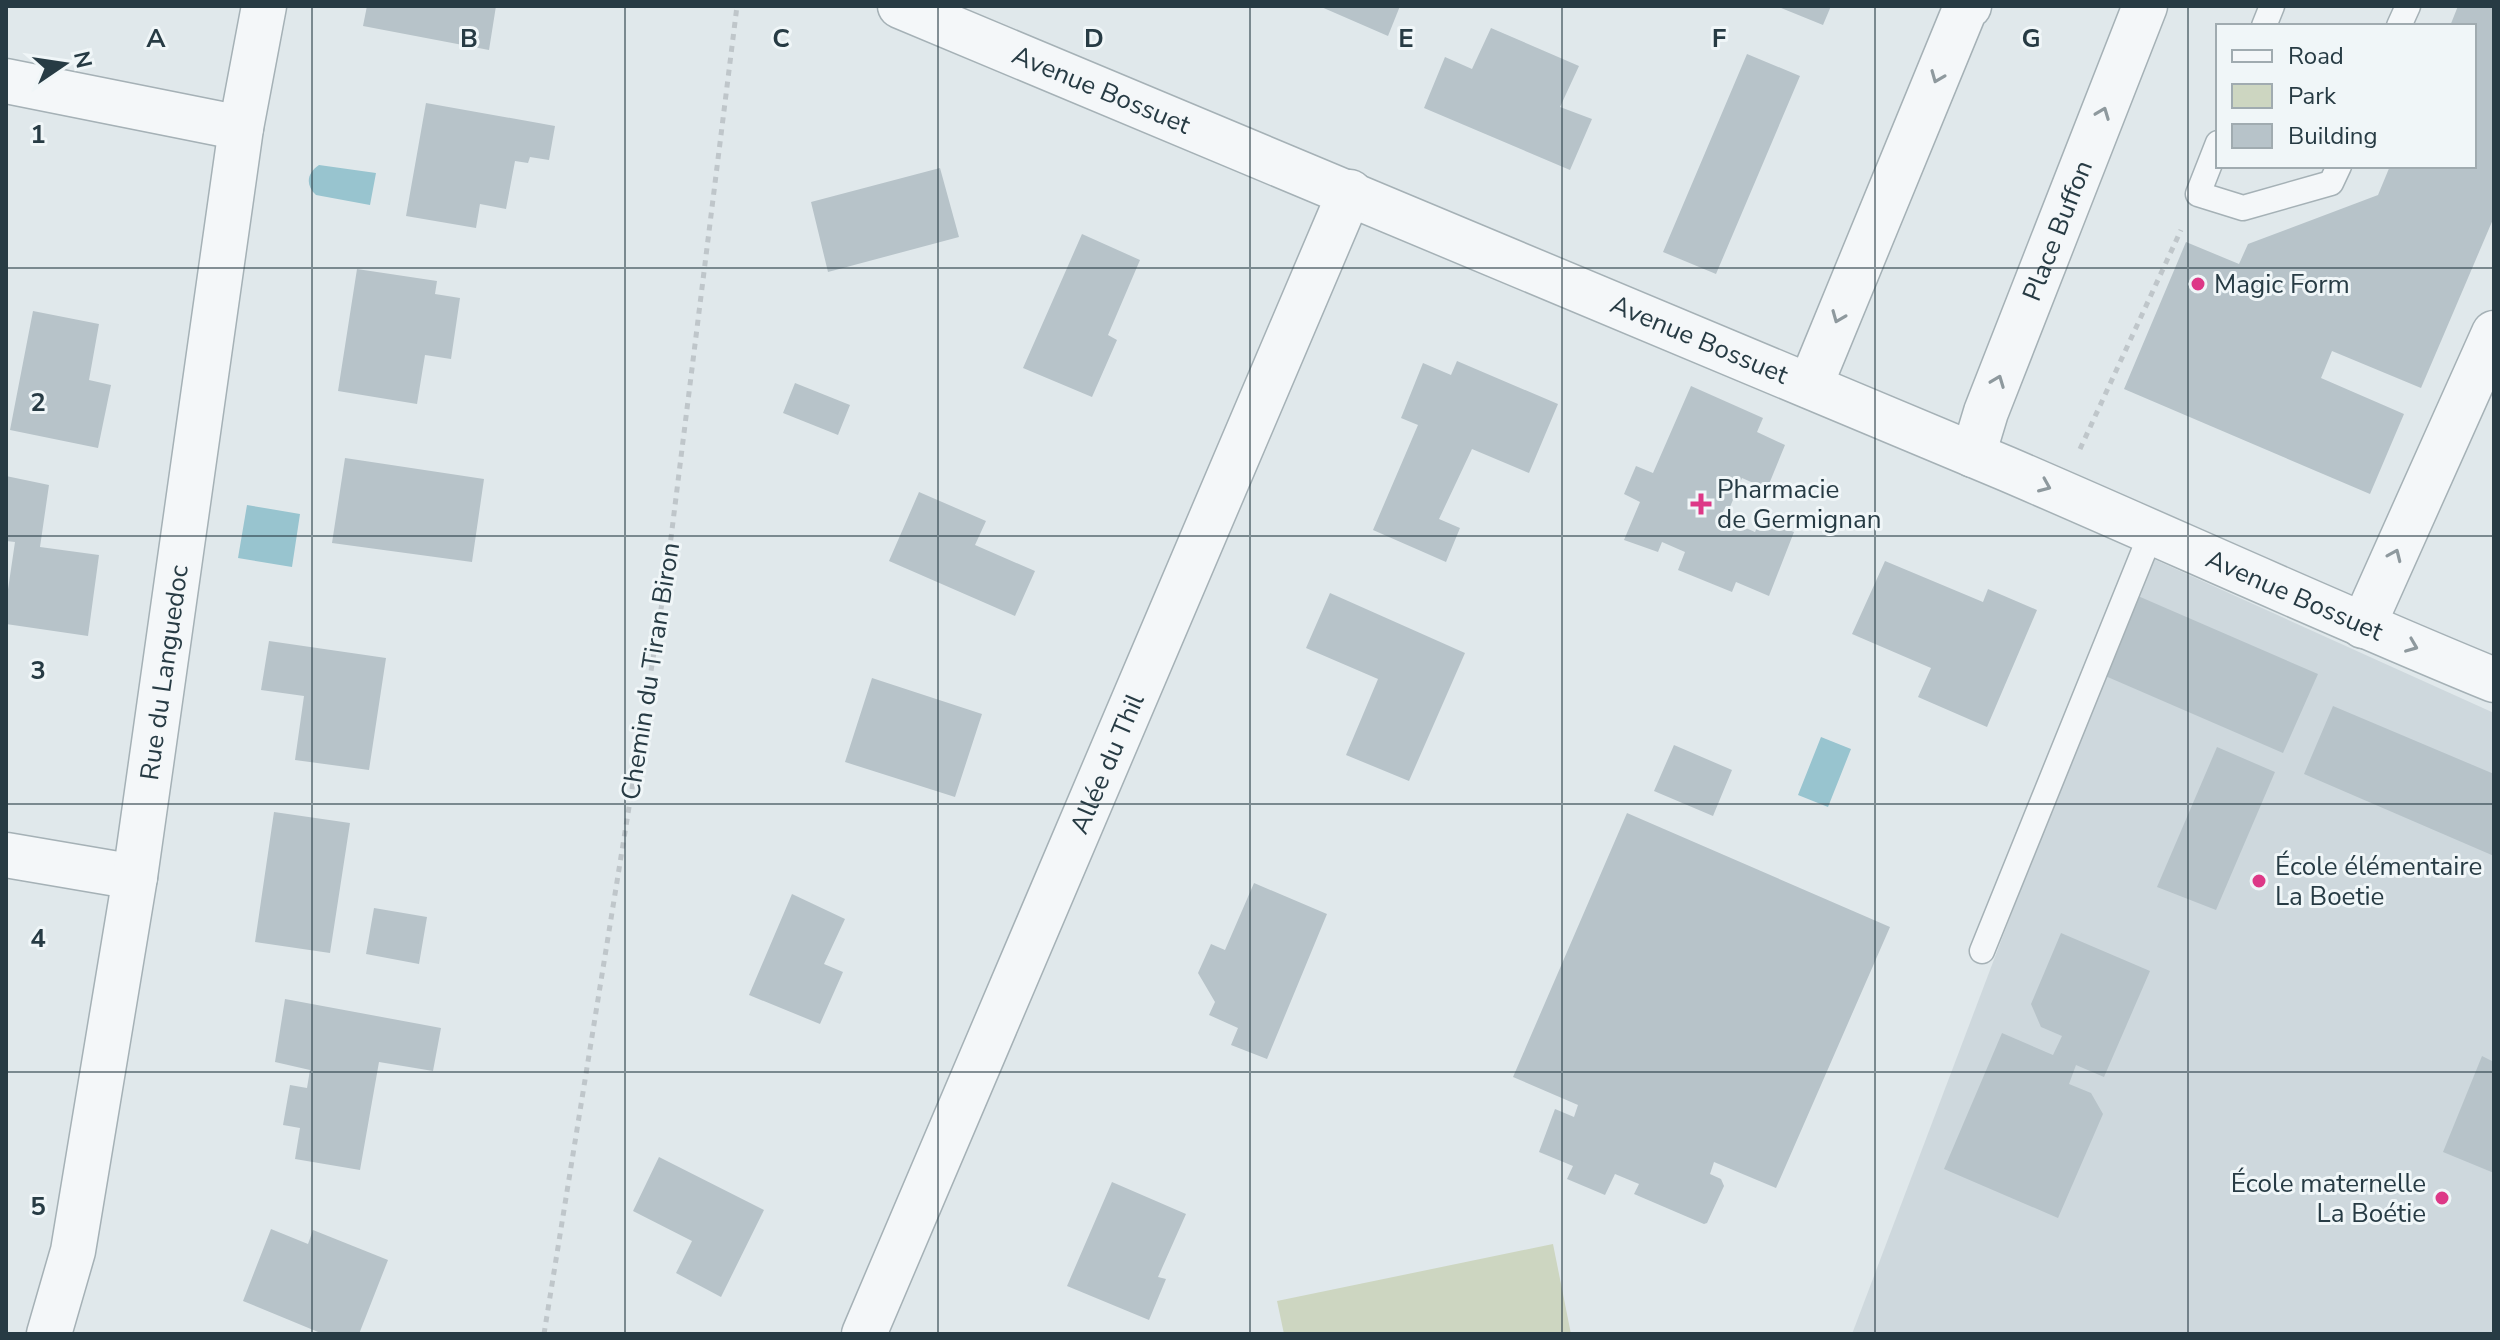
<svg xmlns="http://www.w3.org/2000/svg" width="2500" height="1340" font-family="'Nunito Sans',sans-serif">
<style>
.built{fill:#ced8dd}
.green{fill:#cdd6c1}
.water{fill:#98c4cf}
.building{fill:#b7c3c9}
.lines{fill:none;stroke-linecap:round;stroke-linejoin:round}
.service-casing{stroke:#a5b1b6;stroke-width:27}
.minor-casing{stroke:#a5b1b6;stroke-width:47}
.path{stroke:#bfc6ca;stroke-width:5;stroke-dasharray:6 6;stroke-linecap:butt}
.service{stroke:#f4f7f9;stroke-width:24}
.minor{stroke:#f4f7f9;stroke-width:44}
.oneway{stroke:#8e999e}
.grid{fill:none;stroke:#273b44;stroke-width:2;stroke-opacity:0.55}
.poi-dot{fill:#dd3887;stroke:#f0f6f8;stroke-width:3}
.labels{text-anchor:middle;stroke-width:6;stroke-linejoin:round;paint-order:stroke}
.street-label{font-size:26px;fill:#273b44;stroke:#f0f6f8}
.poi-label{font-size:26px;fill:#273b44;stroke:#f0f6f8;text-anchor:start}
.grid-label{font-size:26px;text-anchor:middle;font-weight:bold;fill:#273b44;stroke:#f0f6f8;stroke-width:6;stroke-linejoin:round;paint-order:stroke}
</style>
<rect width="100%" height="100%" fill="#e0e8eb"/>
<!-- built -->
<path class="built" d="M 2147,556 L 2494,713 L 2494,1334 L 1852,1334 Z"/>
<!-- green -->
<path class="green" d="M 1553,1244 L 1571,1334 L 1284,1334 L 1277,1301 Z"/>
<!-- water -->
<path class="water" d="M 319,165 L 376,173 L 370,205 L 316,195 C 305,185 307,173 319,165 Z
M 247,505 L 300,514 L 292,567 L 238,558 Z
M 1821,737 L 1851,749 L 1828,807 L 1798,795 Z"/>
<!-- building -->
<path class="building" d="M 367,6 L 496,6 L 489,50 L 363,26 Z
M 1319,6 L 1400,6 L 1388,36 Z
M 1776,6 L 1831,6 L 1823,25 Z
M 2458,6 L 2494,6 L 2494,217 L 2421,388 L 2332,351 L 2321,378 L 2404,414 L 2370,494 L 2124,389 L 2186,242 L 2239,264 L 2248,244 L 2378,195 L 2390,166 L 2474,166 L 2474,26 L 2450,26 Z
M 1491,28 L 1579,66 L 1560,107 L 1592,119 L 1570,170 L 1424,108 L 1445,57 L 1472,69 Z
M 1747,54 L 1800,76 L 1716,274 L 1663,252 Z
M 426,103 L 555,126 L 549,160 L 530,157 L 528,163 L 515,161 L 506,209 L 480,204 L 476,228 L 406,216 Z
M 940,168 L 959,237 L 828,272 L 811,202 Z
M 1082,234 L 1140,260 L 1108,335 L 1117,340 L 1092,397 L 1023,368 Z
M 357,269 L 437,281 L 435,294 L 460,298 L 451,359 L 425,355 L 417,404 L 338,391 Z
M 33,311 L 99,324 L 89,380 L 111,385 L 98,448 L 10,430 Z
M 1457,361 L 1558,404 L 1529,473 L 1472,449 L 1439,519 L 1460,528 L 1446,562 L 1373,530 L 1418,425 L 1401,418 L 1423,363 L 1451,375 Z
M 795,383 L 850,405 L 838,435 L 783,413 Z
M 1691,386 L 1763,418 L 1757,432 L 1785,445 L 1767,489 L 1742,478 L 1730,507 L 1726,506 L 1720,517 L 1755,532 L 1761,519 L 1794,532 L 1769,596 L 1736,582 L 1732,592 L 1678,570 L 1685,552 L 1662,542 L 1658,552 L 1624,540 L 1640,502 L 1624,494 L 1636,466 L 1653,473 Z
M 345,458 L 484,479 L 472,562 L 332,543 Z
M 6,476 L 49,485 L 40,547 L 99,555 L 88,636 L 6,624 L 6,603 L 15,542 L 6,541 Z
M 919,492 L 986,521 L 975,545 L 1035,571 L 1015,616 L 889,561 Z
M 1885,561 L 1983,602 L 1988,589 L 2037,610 L 1987,727 L 1918,697 L 1931,668 L 1852,634 Z
M 1330,593 L 1465,653 L 1409,781 L 1346,755 L 1378,679 L 1306,648 Z
M 2138,596 L 2318,674 L 2283,753 L 2103,675 Z
M 269,641 L 386,658 L 369,770 L 295,760 L 304,696 L 261,690 Z
M 872,678 L 982,714 L 955,797 L 845,762 Z
M 2333,706 L 2494,774 L 2494,856 L 2304,774 Z
M 1674,745 L 1732,770 L 1713,816 L 1654,791 Z
M 2217,747 L 2275,772 L 2216,910 L 2157,887 Z
M 274,812 L 350,823 L 330,953 L 255,942 Z
M 1627,813 L 1890,927 L 1776,1188 L 1714,1162 L 1710,1174 L 1721,1179 L 1724,1186 L 1707,1223 L 1704,1224 L 1634,1194 L 1639,1184 L 1615,1174 L 1605,1195 L 1567,1179 L 1573,1166 L 1539,1152 L 1555,1109 L 1574,1117 L 1578,1105 L 1513,1077 Z
M 1254,883 L 1327,914 L 1267,1059 L 1231,1045 L 1238,1028 L 1209,1015 L 1215,1002 L 1198,973 L 1211,944 L 1225,950 Z
M 792,894 L 845,919 L 824,964 L 843,972 L 820,1024 L 749,995 Z
M 374,908 L 427,917 L 419,964 L 366,954 Z
M 2061,933 L 2150,971 L 2104,1077 L 2076,1065 L 2069,1084 L 2091,1093 L 2103,1114 L 2058,1218 L 1944,1169 L 2002,1033 L 2053,1055 L 2062,1036 L 2041,1027 L 2031,1004 Z
M 285,999 L 441,1028 L 433,1071 L 379,1062 L 360,1170 L 295,1159 L 300,1128 L 283,1125 L 290,1085 L 307,1088 L 310,1070 L 275,1062 Z
M 2482,1056 L 2494,1062 L 2494,1173 L 2443,1152 Z
M 659,1157 L 764,1210 L 721,1297 L 676,1273 L 692,1241 L 633,1211 Z
M 1112,1182 L 1186,1214 L 1158,1277 L 1166,1279 L 1149,1320 L 1067,1286 Z
M 271,1229 L 308,1244 L 313,1230 L 388,1260 L 359,1334 L 323,1334 L 243,1301 Z"/>
<g class="lines">
<!-- service casing -->
<g class="service-casing">
<path id="service" d="M 2264,26 L 2272,6
M 2399,26 L 2408,6
M 2218,143 L 2198,194 L 2243,208 L 2331,183 L 2339,166
M 1982,951 L 2152,531"/>
</g>
<!-- minor casing -->
<g class="minor-casing">
<g id="minor">
<path id="s1" d="M 900,6 C 1270,159 1639,313 2007,469 C 2170,539 2330,613 2494,680"/>
<path d="M 6,81 L 241,128"/>
<path d="M 1810,386 L 1965,9 L 1969,6"/>
<path id="s2" d="M 1973,455 L 1986,412 L 2145,6"/>
<path d="M 2363,626 L 2494,333"/>
<path d="M 6,855 L 135,877"/>
<path id="s3" d="M 49,1334 L 73,1251 L 135,877 L 241,128 L 264,6"/>
<path id="s4" d="M 864,1334 L 1350,192"/>
</g>
</g>
<!-- path -->
<path class="path" d="M 2080,449 L 2181,230
M 544,1334 L 666,578 L 737,6"/>
<!-- service -->
<use href="#service" class="service"/>
<!-- minor -->
<use href="#minor" class="minor"/>
</g>
<!-- one-way arrows -->
<defs><path id="oneway-chevron" d="M-2-3.5L2.5 0L-2 3.5" fill="none" stroke-width="1.6" stroke-linecap="round" stroke-linejoin="round" transform="scale(2)"/></defs>
<g class="oneway">
<use href="#oneway-chevron" transform="translate(1937 77) rotate(112)"/>
<use href="#oneway-chevron" transform="translate(2103 113) rotate(-69)"/>
<use href="#oneway-chevron" transform="translate(1838 317) rotate(112)"/>
<use href="#oneway-chevron" transform="translate(1998 381) rotate(-69)"/>
<use href="#oneway-chevron" transform="translate(2045 486) rotate(23)"/>
<use href="#oneway-chevron" transform="translate(2395 555) rotate(-66)"/>
<use href="#oneway-chevron" transform="translate(2412 646) rotate(22)"/>
</g>
<!-- grid -->
<path class="grid" d="M 312,6 L 312,1334M 625,6 L 625,1334M 938,6 L 938,1334M 1250,6 L 1250,1334M 1562,6 L 1562,1334M 1875,6 L 1875,1334M 2188,6 L 2188,1334M 6,268 L 2494,268M 6,536 L 2494,536M 6,804 L 2494,804M 6,1072 L 2494,1072"/>
<!-- markers -->
<g class="poi-dot">
<circle cx="2198" cy="284" r="8"/>
<path d="M1697 492h8v8h8v8h-8v8h-8v-8h-8v-8h8z"/>
<circle cx="2259" cy="881" r="8"/>
<circle cx="2442" cy="1198" r="8"/>
</g>
<g class="labels">
<!-- street labels -->
<g class="street-label">
<text dy="9" stroke="none"><textPath href="#s1" startOffset="218">Avenue Bossuet</textPath></text>
<text dy="9" stroke="none"><textPath href="#s2" startOffset="240">Place Buffon</textPath></text>
<text dy="9" stroke="none"><textPath href="#s1" startOffset="866">Avenue Bossuet</textPath></text>
<text dy="9" stroke="none"><textPath href="#s1" startOffset="1514">Avenue Bossuet</textPath></text>
<text transform="translate(650 671) rotate(-81)" y="9">Chemin du Tiran Biron</text>
<text dy="9" stroke="none"><textPath href="#s3" startOffset="672">Rue du Languedoc</textPath></text>
<text dy="9" stroke="none"><textPath href="#s4" startOffset="620">Allée du Thil</textPath></text>
</g>
<!-- poi labels -->
<g class="poi-label">
<text x="2214" y="293">Magic Form</text>
<text x="1717" y="498">Pharmacie<tspan x="1717" dy="30">de Germignan</tspan></text>
<text x="2275" y="875">École élémentaire<tspan x="2275" dy="30">La Boetie</tspan></text>
<text x="2426" y="1192" text-anchor="end">École maternelle<tspan x="2426" dy="30">La Boétie</tspan></text>
</g>
</g>
<g class="grid-label">
<text x="156" y="47">A</text>
<text x="469" y="47">B</text>
<text x="781" y="47">C</text>
<text x="1094" y="47">D</text>
<text x="1406" y="47">E</text>
<text x="1719" y="47">F</text>
<text x="2031" y="47">G</text>
<text x="38" y="143">1</text>
<text x="38" y="411">2</text>
<text x="38" y="679">3</text>
<text x="38" y="947">4</text>
<text x="38" y="1215">5</text>
</g>
<!-- border -->
<rect width="2500" height="1340" fill="none" stroke="#273b44" stroke-width="16"/>
<!-- legend -->
<rect x="2216" y="24" width="260" height="144" fill="#f0f6f8" stroke="#a0abb0" stroke-width="2"/>
<rect x="2232" y="50" width="40" height="12" fill="#f4f7f9" stroke="#a0abb0" stroke-width="2"/>
<text x="2288" y="64" font-size="24" fill="#273b44">Road</text>
<rect x="2232" y="84" width="40" height="24" fill="#cdd6c1" stroke="#a0abb0" stroke-width="2"/>
<text x="2288" y="104" font-size="24" fill="#273b44">Park</text>
<rect x="2232" y="124" width="40" height="24" fill="#b7c3c9" stroke="#a0abb0" stroke-width="2"/>
<text x="2288" y="144" font-size="24" fill="#273b44">Building</text>
<!-- north arrow -->
<g transform="translate(64 64) rotate(77)" stroke="#f0f6f8" stroke-width="6" paint-order="stroke">
<path d="M0-6L14 30L0 20L-14 30Z" fill="#273b44"/>
<text y="-12" font-size="22" font-weight="bold" text-anchor="middle" fill="#273b44">N</text>
</g>
</svg>
